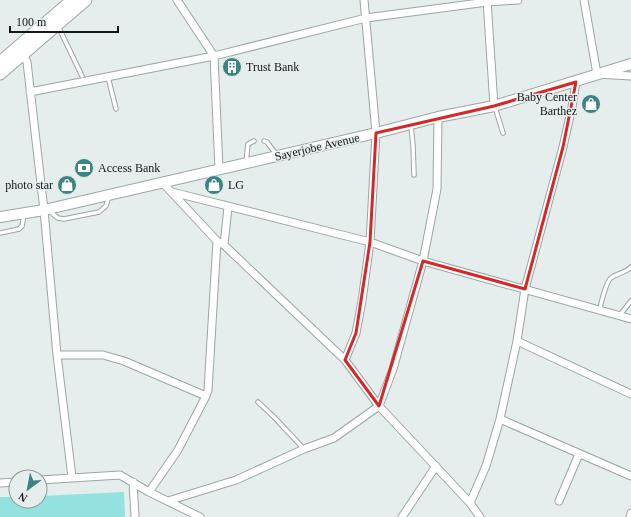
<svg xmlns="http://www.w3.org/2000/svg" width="631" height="517" font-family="'Times New Roman',serif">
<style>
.green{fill:#93e2e0}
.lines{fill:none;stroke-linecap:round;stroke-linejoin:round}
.service-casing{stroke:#9da5a4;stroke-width:5.5}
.minor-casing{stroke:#9da5a4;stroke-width:9}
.primary-casing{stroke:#9da5a4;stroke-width:12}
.trunk-casing{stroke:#9da5a4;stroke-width:13}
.service{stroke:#fff;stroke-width:3.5}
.minor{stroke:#fff;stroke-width:7}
.primary{stroke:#fff;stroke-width:10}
.trunk{stroke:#fff;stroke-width:11}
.marked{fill:none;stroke:#d62828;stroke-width:3;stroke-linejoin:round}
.labels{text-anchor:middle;stroke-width:3;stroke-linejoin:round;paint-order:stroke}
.poi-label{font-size:12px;fill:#141717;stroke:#e5eeed;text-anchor:start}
.street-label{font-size:12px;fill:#141717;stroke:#e5eeed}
</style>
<rect width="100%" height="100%" fill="#e5eeed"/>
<!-- green -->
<path class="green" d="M 124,492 L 125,517 L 0,517 L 0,497 L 16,497 L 16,501 L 40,501 L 40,496 Z"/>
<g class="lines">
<!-- service casing -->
<g class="service-casing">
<path id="service" d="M 58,26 L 82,76
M 108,77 L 116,109
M 495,107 L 503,133
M 411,126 L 413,145 L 414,175
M 264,141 L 267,142 L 276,154
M 246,162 L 248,144 L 254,141
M 49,211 L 58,218 L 64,219 L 99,212 L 106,206 L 109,196
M 0,233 L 19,229 L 22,226 L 24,215
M 599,311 C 602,302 605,283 611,278 C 617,273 626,273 631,267
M 619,316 L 631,301
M 258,402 L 274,417 L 304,449"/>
</g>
<!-- minor casing -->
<g class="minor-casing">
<path id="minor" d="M 177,0 L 214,56 L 219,169
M 364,0 L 376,133 L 370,242 L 362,301 L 356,333 L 345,360 L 379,406 L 470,503 L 480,517
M 487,0 L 494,106
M 584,0 L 597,74 L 631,76
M 22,52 L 27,62 L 44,210 L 57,355 L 72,477
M 30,92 L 214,56 L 366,18 L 487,2 L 518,0
M 162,182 L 217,241 L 224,245 L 345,360
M 172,192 L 370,242 L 423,261 L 631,319
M 224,245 L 228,207
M 517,341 L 631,394
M 57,355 L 103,355 L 124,361 L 206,396
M 500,419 L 631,476
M 40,480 L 120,475 L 149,492 L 200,517
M 133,482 L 135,517
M 0,483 L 16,482
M 149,492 L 178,450 L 206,396 L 208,390 L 217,241
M 168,501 L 236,480 L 304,449 L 334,438 L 379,406 L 393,369 L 423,261 L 437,189 L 438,117
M 559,501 L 579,454
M 470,503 L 486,466 L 500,419 L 517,341 L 525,289 L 563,147 L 572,107 L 576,82
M 402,517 L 436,466
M 630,517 L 631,513"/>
</g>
<!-- primary casing -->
<g class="primary-casing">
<path id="primary" d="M 0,217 L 44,210 L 376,133 L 438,117 L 494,106 L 631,64"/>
</g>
<!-- trunk casing -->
<g class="trunk-casing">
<path id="trunk" d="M 0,62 L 72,0
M 0,74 L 86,0"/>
</g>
<!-- service -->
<use href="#service" class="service"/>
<!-- minor -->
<use href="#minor" class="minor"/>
<!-- primary -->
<use href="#primary" class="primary"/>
<!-- trunk -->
<use href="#trunk" class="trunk"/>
</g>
<!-- marked area -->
<path class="marked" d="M 576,82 L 563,147 L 525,289 L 423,261 L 379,406 L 345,360 L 356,333 L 370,242 L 376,133 L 494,106 Z"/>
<!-- icons -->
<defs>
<g id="building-disc" transform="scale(1)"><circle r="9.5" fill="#3c8483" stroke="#e5eeed"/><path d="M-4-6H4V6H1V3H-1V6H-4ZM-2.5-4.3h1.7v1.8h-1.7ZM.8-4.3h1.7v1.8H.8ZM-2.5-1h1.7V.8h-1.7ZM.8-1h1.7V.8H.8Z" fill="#fff"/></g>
<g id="shop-disc" transform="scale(1)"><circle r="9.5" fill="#3c8483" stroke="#e5eeed"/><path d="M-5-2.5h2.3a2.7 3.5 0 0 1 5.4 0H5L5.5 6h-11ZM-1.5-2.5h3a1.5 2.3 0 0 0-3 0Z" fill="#fff"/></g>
<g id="bank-disc" transform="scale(1)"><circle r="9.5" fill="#3c8483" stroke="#e5eeed"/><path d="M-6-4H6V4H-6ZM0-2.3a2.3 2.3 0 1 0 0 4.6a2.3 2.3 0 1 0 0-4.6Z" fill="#fff"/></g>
</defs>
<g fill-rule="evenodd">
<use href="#building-disc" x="232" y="67"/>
<use href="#shop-disc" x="591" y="104"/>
<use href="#bank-disc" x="84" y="168"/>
<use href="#shop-disc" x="67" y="185"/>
<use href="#shop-disc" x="214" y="185"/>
</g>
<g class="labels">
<!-- poi labels -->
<g class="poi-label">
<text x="246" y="71">Trust Bank</text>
<text x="577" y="101" text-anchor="end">Baby Center<tspan x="577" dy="14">Barthez</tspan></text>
<text x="98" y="172">Access Bank</text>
<text x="53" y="189" text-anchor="end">photo star</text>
<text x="228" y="189">LG</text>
</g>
<!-- street labels -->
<g class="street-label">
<text transform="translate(317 147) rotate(-13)" y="4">Sayerjobe Avenue</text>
</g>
</g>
<!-- north arrow -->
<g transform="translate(28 489) rotate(212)"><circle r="19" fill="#e5eeed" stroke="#919897"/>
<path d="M0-3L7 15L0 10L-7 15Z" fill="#3c8483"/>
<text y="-6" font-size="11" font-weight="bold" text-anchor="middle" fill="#141717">N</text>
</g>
<!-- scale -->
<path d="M10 26v6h108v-6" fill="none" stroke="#141717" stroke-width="2"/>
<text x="16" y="26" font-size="12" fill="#141717" stroke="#e5eeed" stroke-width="3" paint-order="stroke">100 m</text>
</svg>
